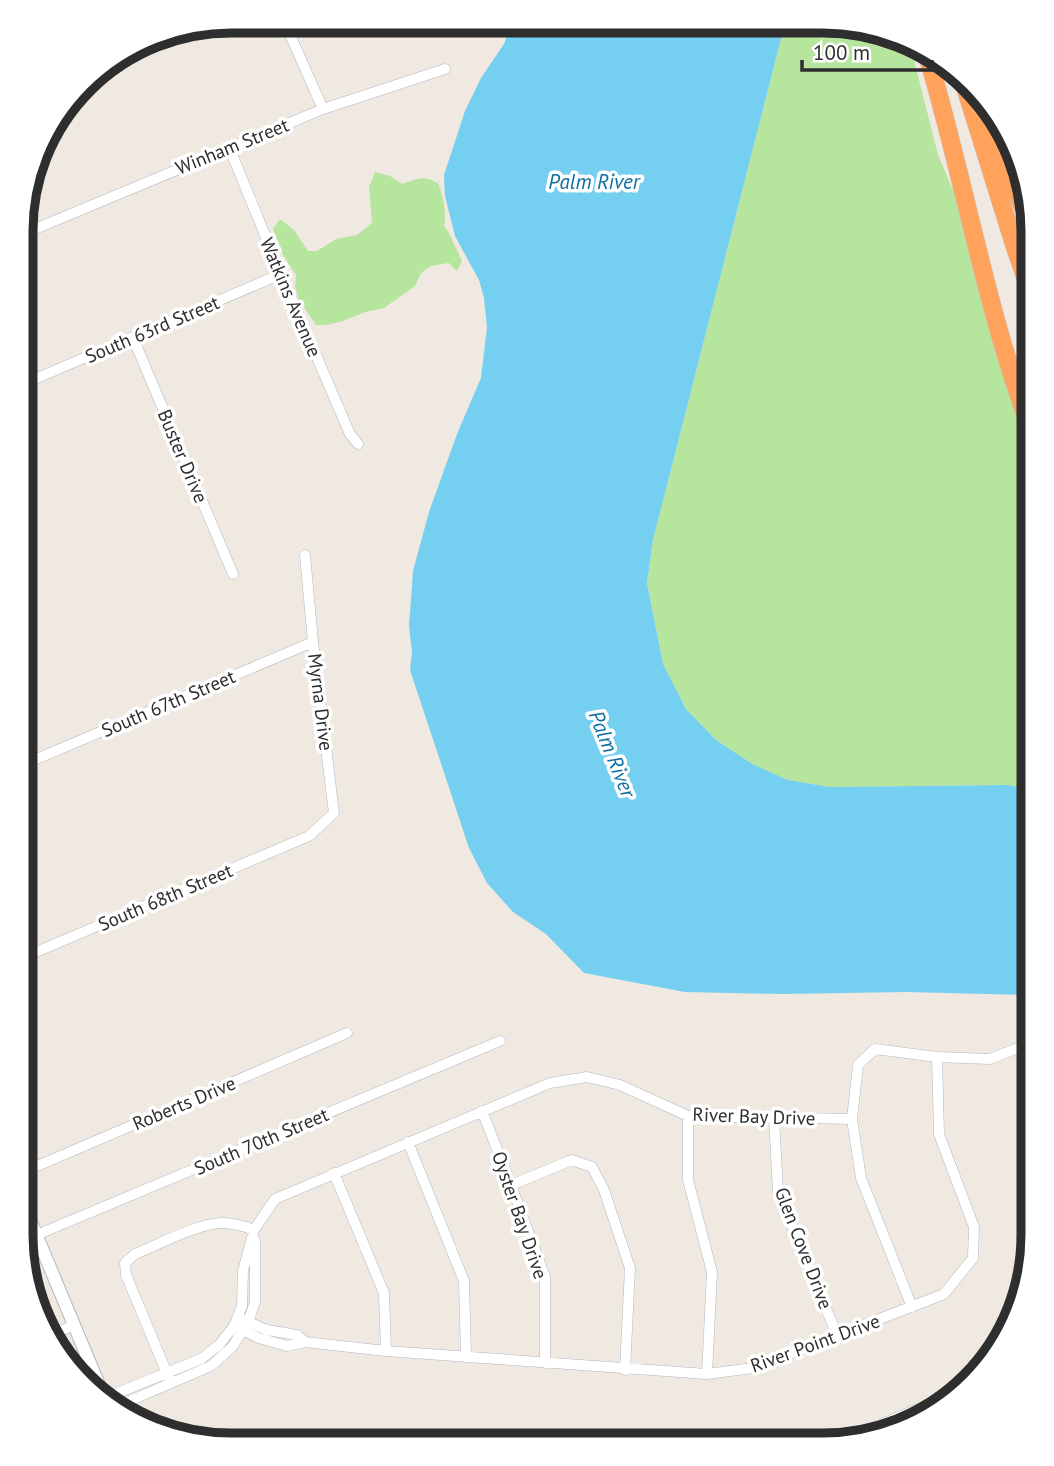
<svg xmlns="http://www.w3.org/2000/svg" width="1054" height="1466" font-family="'PT Sans',sans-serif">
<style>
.green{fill:#b6e59e}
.water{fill:#75cff0}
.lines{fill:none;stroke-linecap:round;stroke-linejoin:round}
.minor-casing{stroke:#b4b7c1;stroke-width:11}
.tertiary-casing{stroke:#b4b7c1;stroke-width:14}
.motorway-casing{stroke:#c9c9c9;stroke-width:19}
.minor{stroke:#fff;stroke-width:10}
.tertiary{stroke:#fff;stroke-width:12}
.motorway{stroke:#ffa35c;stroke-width:18}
.labels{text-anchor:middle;stroke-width:7;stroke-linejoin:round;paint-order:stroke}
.street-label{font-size:19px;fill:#2e2e2e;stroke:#fff}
.water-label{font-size:21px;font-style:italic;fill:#0d6fa3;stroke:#fff}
.rim{fill:none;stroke:#2e2e2e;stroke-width:9}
</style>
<rect width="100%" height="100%" fill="#efe9e1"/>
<!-- green -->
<path class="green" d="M 785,23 L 851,23 L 911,48 L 938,155 L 962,211 L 1033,418 L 1033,789 L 1007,785 L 830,787 L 788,780 L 752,765 L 716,740 L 686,709 L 663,664 L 647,583 L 653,540 Z
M 375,172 L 390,176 L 402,184 C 418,178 423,175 438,183 C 443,194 447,215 444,226 L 449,233 L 462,261 L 457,271 L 449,263 L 430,266 L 421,273 L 415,286 L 384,308 L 365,312 L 343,321 L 327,325 L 316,325 L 299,300 L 295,287 L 296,275 L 283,255 L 273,229 L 280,219 L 294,230 L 308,251 L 317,251 L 336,239 L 357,235 L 372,223 L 369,187 Z"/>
<!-- water -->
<path class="water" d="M 512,22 L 785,23 L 653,540 L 647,583 L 663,664 L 686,709 L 716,740 L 752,764 L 788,780 L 830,787 L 1007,785 L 1033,789 L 1033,995 L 906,992 L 781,994 L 685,992 L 584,973 L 546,934 L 513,912 L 487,883 L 469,848 L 410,670 L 412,652 L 409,626 L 413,571 L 429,512 L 457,434 L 481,378 L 487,327 L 484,298 L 479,280 L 455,236 L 445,196 L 444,175 L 465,111 L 481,78 L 504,44 Z"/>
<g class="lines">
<!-- minor casing -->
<g class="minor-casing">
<path id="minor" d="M 284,21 L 323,109
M 229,147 L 281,274 L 350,434 L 358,444
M 23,234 L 323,109 L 445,69
M 133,338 L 233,574
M 23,384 L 281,274
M 22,765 L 313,642
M 22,958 L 309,836 L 334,813 L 313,642 L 305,555
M 482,1111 L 511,1185 L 545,1277 L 545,1363
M 688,1116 L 688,1180 L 712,1272 L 707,1374
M 774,1117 L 778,1192 L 837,1335
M 408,1142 L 464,1281 L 466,1357
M 21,1173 L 347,1033
M 334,1173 L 384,1293 L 386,1351
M 511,1185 L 572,1160 L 592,1167 L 604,1190 L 630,1268 L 625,1370
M 22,1241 L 500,1041
M 912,1307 L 861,1178 L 852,1119 L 858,1065 L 875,1049 L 937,1057 L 990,1059 L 1033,1042
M 244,1320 L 267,1330 L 297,1335 L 305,1342
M 234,1326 L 259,1338 L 287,1346 L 305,1342 L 386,1351 L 707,1374 L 753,1368 L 944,1294 L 973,1258 L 974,1227 L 939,1134 L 937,1057
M 49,1336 L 74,1325
M 171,1383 L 126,1275 L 125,1263 L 135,1254 C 157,1245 199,1223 222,1223 C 233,1223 244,1226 254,1230
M 105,1398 L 201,1359 L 219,1345 L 234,1326 L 242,1306 L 243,1271 L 254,1230 L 275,1199 L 550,1083 L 587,1077 L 620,1085 L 688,1116 L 852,1119
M 115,1407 L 211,1366 L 232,1347 L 247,1324 L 255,1302 L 255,1241
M 838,1442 L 944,1398"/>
</g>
<!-- tertiary casing -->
<g class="tertiary-casing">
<path id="tertiary" d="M 113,61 L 192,27
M 21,1198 L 107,1404"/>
</g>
<!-- motorway casing -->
<g class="motorway-casing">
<path id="motorway" d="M 927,54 C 965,181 986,312 1033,435
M 963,80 L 1015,247 L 1033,299
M 984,109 L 1033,232"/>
</g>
<!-- minor -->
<use href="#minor" class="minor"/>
<!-- tertiary -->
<use href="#tertiary" class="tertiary"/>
<!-- motorway -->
<use href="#motorway" class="motorway"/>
</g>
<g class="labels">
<!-- street labels -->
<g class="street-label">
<text transform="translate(232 146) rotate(-22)" y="7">Winham Street</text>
<text transform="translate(291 297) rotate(67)" y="7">Watkins Avenue</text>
<text transform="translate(152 329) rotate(-23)" y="7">South 63rd Street</text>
<text transform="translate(183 456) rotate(67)" y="7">Buster Drive</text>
<text transform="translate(321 702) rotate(83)" y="7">Myrna Drive</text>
<text transform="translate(168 703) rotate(-23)" y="7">South 67th Street</text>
<text transform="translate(165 897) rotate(-23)" y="7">South 68th Street</text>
<text transform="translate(184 1103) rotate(-23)" y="7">Roberts Drive</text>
<text transform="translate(754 1116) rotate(2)" y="7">River Bay Drive</text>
<text transform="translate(261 1141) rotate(-23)" y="7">South 70th Street</text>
<text transform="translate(520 1215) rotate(71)" y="7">Oyster Bay Drive</text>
<text transform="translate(804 1248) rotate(69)" y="7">Glen Cove Drive</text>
<text transform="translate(815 1343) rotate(-20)" y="7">River Point Drive</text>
</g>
<!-- water labels -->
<g class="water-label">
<text x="594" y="189">Palm River</text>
<text transform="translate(612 754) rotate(68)" y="7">Palm River</text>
</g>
</g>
<!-- crop -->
<path d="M0 0H1054V1466H0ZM231 33H823A198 198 0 0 1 1021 231V1235A198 198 0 0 1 823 1433H231A198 198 0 0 1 33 1235V231A198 198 0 0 1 231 33Z" fill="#fff" fill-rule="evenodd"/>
<path class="rim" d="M231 33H823A198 198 0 0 1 1021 231V1235A198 198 0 0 1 823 1433H231A198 198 0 0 1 33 1235V231A198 198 0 0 1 231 33Z"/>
<!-- scale -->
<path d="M802 60v10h130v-10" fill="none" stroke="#2e2e2e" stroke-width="3.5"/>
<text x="813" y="60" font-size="21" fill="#2e2e2e" stroke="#ffffff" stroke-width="5" paint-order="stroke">100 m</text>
</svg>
